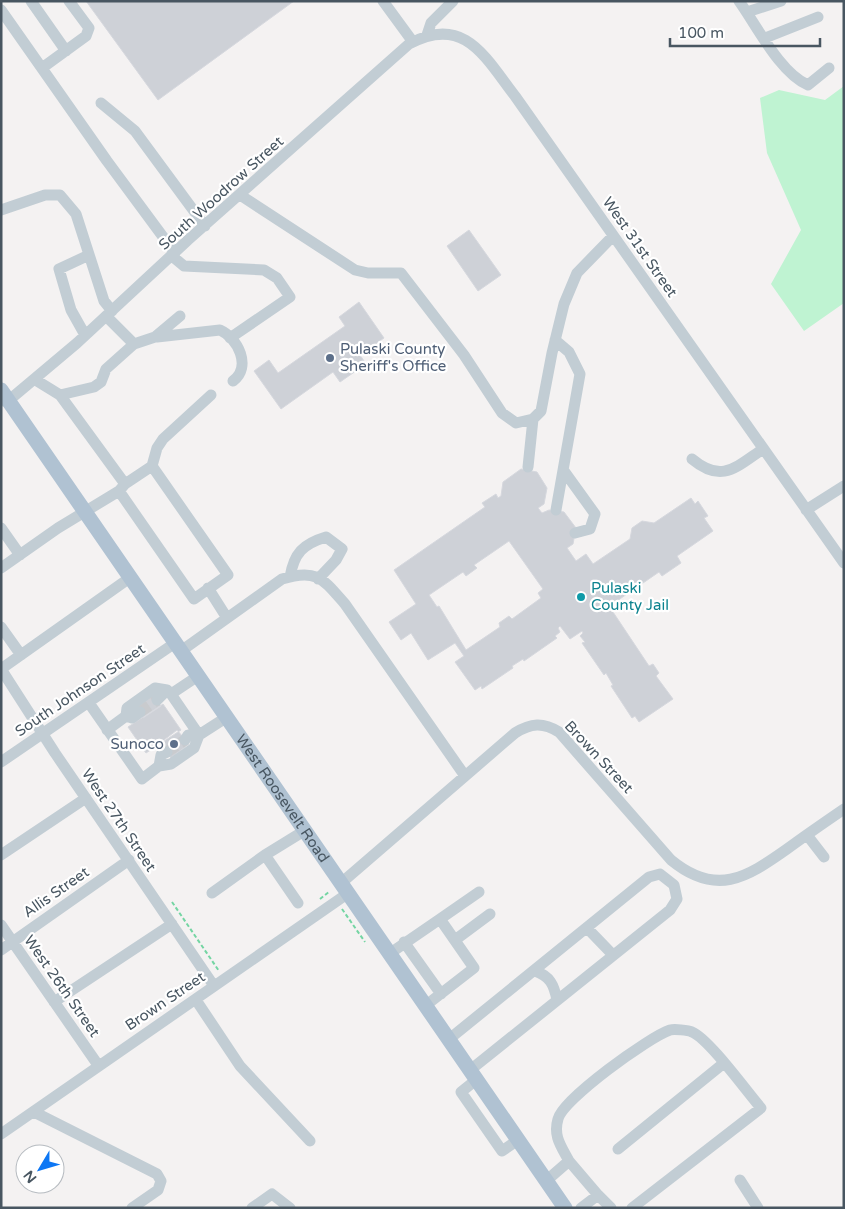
<svg xmlns="http://www.w3.org/2000/svg" width="845" height="1209" font-family="'Varela Round',sans-serif">
<style>
.green{fill:#bff3d2}
.building{fill:#ced1d7;stroke:#d6d8de;fill-rule:evenodd}
.lines{fill:none;stroke-linecap:round;stroke-linejoin:round}
.minor-tunnel{stroke:#c9cbce;stroke-width:11;stroke-dasharray:11 5.5;stroke-linecap:butt}
.path{stroke:#74d5a3;stroke-width:2;stroke-dasharray:4 2.5;stroke-linecap:butt}
.minor{stroke:#c2cdd4;stroke-width:11}
.major{stroke:#b0c2d2;stroke-width:15}
.service-dot{fill:#5c6f8a;stroke:#fff;stroke-width:2}
.culture-dot{fill:#0f9aa8;stroke:#fff;stroke-width:2}
.labels{text-anchor:middle;stroke-width:4.5;stroke-linejoin:round;paint-order:stroke}
.street-label{font-size:15px;fill:#485661;stroke:#fff}
.service-label{font-size:15px;fill:#4e5e75;stroke:#fff;text-anchor:start}
.culture-label{font-size:15px;fill:#0d838f;stroke:#fff;text-anchor:start}
</style>
<rect width="100%" height="100%" fill="#f4f2f2"/>
<!-- green -->
<path class="green" d="M 844,86 L 844,303 L 804,331 L 771,284 L 801,230 L 767,153 L 760,98 L 779,90 L 825,100 Z"/>
<!-- building -->
<path class="building" d="M 86,1 L 294,1 L 158,100 Z
M 469,230 L 501,275 L 478,291 L 447,246 Z
M 359,302 L 384,338 L 360,355 L 366,364 L 340,382 L 333,372 L 281,409 L 254,371 L 269,360 L 278,373 L 345,326 L 339,317 Z
M 521,469 L 537,472 L 547,488 L 544,504 L 538,508 L 542,513 L 549,510 L 564,512 L 576,528 L 573,544 L 567,548 L 576,561 L 586,554 L 593,564 L 630,539 L 632,528 L 642,521 L 654,523 L 691,498 L 695,504 L 698,501 L 708,516 L 704,518 L 713,531 L 677,556 L 681,563 L 662,576 L 659,572 L 614,603 L 618,608 L 613,612 L 649,666 L 653,664 L 659,673 L 656,676 L 673,699 L 639,722 L 635,716 L 632,718 L 611,686 L 613,685 L 606,673 L 604,675 L 582,643 L 585,642 L 580,636 L 583,633 L 582,631 L 570,639 L 560,626 L 558,628 L 560,632 L 555,636 L 557,638 L 524,661 L 523,659 L 512,666 L 513,668 L 482,689 L 481,686 L 475,690 L 455,662 L 464,656 L 455,643 L 428,660 L 411,633 L 401,640 L 389,622 L 416,604 L 394,570 L 485,507 L 482,503 L 496,494 L 498,498 L 501,496 L 503,482 ZM 509,541 L 543,589 L 538,593 L 541,598 L 512,619 L 509,616 L 499,623 L 500,627 L 466,650 L 439,606 L 437,607 L 429,595 L 463,572 L 466,576 L 477,568 L 474,565 Z
M 153,694 L 161,706 L 143,718 L 135,706 Z
M 163,704 L 181,730 L 146,753 L 128,727 Z
M 177,730 L 189,744 L 171,758 L 160,743 Z"/>
<g class="lines">
<!-- minor-tunnel -->
<path class="minor-tunnel" d="M 140,712 L 157,700
M 167,752 L 185,740"/>
<!-- path -->
<path class="path" d="M 320,899 L 330,891
M 172,902 L 219,971
M 342,909 L 365,942"/>
<!-- minor -->
<path class="minor" d="M 31,1 L 66,51
M 383,1 L 413,42
M 739,1 C 757,26 780,73 808,85 L 829,68
M 1,10 L 107,161 L 175,253
M 747,12 L 781,1
M 427,35 L 431,23 L 453,1
M 765,38 L 818,17
M 42,68 L 86,36 L 89,28 L 69,1
M 101,103 L 135,131 L 205,226
M 240,195 L 355,270 L 368,273 L 401,273 L 464,355 L 502,413 L 516,423 L 533,419 L 528,467
M 1,210 L 45,195 L 60,195 L 76,214 L 104,301 L 112,311
M 172,256 L 184,266 L 264,270 L 277,278 L 290,297 L 230,338
M 106,316 L 134,344
M 85,335 L 71,310 L 59,269 L 89,255
M 157,337 L 220,330 C 238,338 252,367 233,381
M 555,340 L 569,352 L 580,374 L 556,510
M 34,379 L 60,395 L 125,484
M 60,395 L 94,387 L 101,382 L 106,369 L 134,344 L 155,337 L 180,316
M 1,401 L 14,396 L 77,343 L 188,240 L 409,44 C 464,14 485,57 515,96 L 844,563
M 533,419 L 541,411 L 552,353 L 564,304 L 577,273 L 613,236
M 692,459 C 722,484 736,467 763,449
M 152,466 L 228,575 L 194,599 L 119,491 L 125,484 Z
M 152,466 L 157,448 L 163,439 L 211,395
M 564,471 L 595,514 L 590,529 L 575,533
M 806,510 L 844,486
M 1,528 L 20,555
M 1,568 L 58,528 L 119,491
M 131,577 L 1,669 L 55,753 L 214,986
M 290,577 C 294,553 303,544 326,537 L 342,549 L 336,560 L 318,579
M 208,588 L 227,618
M 1,627 L 21,655
M 181,651 L 282,579 C 317,568 323,579 345,604 L 465,776
M 171,694 L 198,676
M 157,700 L 167,690
M 89,703 L 142,779 L 159,766 L 171,764 L 194,748 L 199,735 L 171,694 L 167,690 L 155,688 L 127,708 L 126,716 L 107,730
M 126,716 L 132,718 L 140,712
M 185,740 L 188,735 L 199,735 L 227,717
M 1,762 L 175,643
M 159,766 L 161,755 L 167,752
M 807,835 L 824,857
M 1,855 L 86,798
M 265,855 L 298,903
M 340,884 L 515,733 C 531,723 543,722 559,732 L 671,860 C 716,897 746,878 787,849 C 806,835 825,822 844,809
M 212,893 L 265,855 L 304,831
M 1,925 L 98,1065
M 587,928 L 613,955
M 455,940 L 490,914
M 404,942 L 441,994
M 1,950 L 129,860
M 389,954 L 440,919
M 535,971 C 550,976 554,985 557,1000
M 196,1000 L 240,1066 L 310,1141
M 54,1002 L 172,924
M 425,1006 L 474,968 L 440,919 L 479,892
M 448,1040 L 649,877 L 660,874 L 674,885 L 677,899 L 670,910 L 469,1071
M 476,1080 L 461,1092 L 502,1151 L 518,1140
M 34,1112 L 157,1174 L 161,1181 L 158,1190 L 132,1208
M 1,1134 L 347,894
M 618,1149 L 724,1063
M 569,1161 L 598,1195
M 740,1180 L 758,1208
M 546,1181 L 569,1161 C 561,1146 553,1136 558,1119 C 563,1099 649,1037 670,1030 C 674,1029 688,1030 692,1032 C 709,1039 747,1092 761,1108 L 632,1208
M 252,1208 L 272,1194 L 290,1208
M 581,1208 L 598,1195 L 611,1208"/>
<!-- major -->
<path class="major" id="s1" d="M 1,390 L 565,1208"/>
</g>
<!-- markers -->
<g class="service-dot">
<circle cx="330" cy="358" r="5"/>
<circle cx="174" cy="744" r="5"/>
</g>
<circle class="culture-dot" cx="581" cy="597" r="5"/>
<g class="labels">
<!-- street labels -->
<g class="street-label">
<text transform="translate(221 193) rotate(-42)" y="5">South Woodrow Street</text>
<text transform="translate(640 247) rotate(55)" y="5">West 31st Street</text>
<text transform="translate(80 690) rotate(-34)" y="5">South Johnson Street</text>
<text transform="translate(599 757) rotate(47)" y="5">Brown Street</text>
<text dy="5" stroke="none"><textPath href="#s1" startOffset="496">West Roosevelt Road</textPath></text>
<text transform="translate(119 820) rotate(56)" y="5">West 27th Street</text>
<text transform="translate(56 892) rotate(-35)" y="5">Allis Street</text>
<text transform="translate(62 986) rotate(55)" y="5">West 26th Street</text>
<text transform="translate(165 1001) rotate(-34)" y="5">Brown Street</text>
</g>
<!-- service labels -->
<g class="service-label">
<text x="340" y="354">Pulaski County<tspan x="340" dy="17">Sheriff's Office</tspan></text>
<text x="164" y="749" text-anchor="end">Sunoco</text>
</g>
<!-- culture labels -->
<g class="culture-label">
<text x="591" y="593">Pulaski<tspan x="591" dy="17">County Jail</tspan></text>
</g>
</g>
<!-- border -->
<rect width="845" height="1209" fill="none" stroke="#485661" stroke-width="5"/>
<!-- north arrow -->
<g transform="translate(40 1169) rotate(232)"><circle r="24" fill="#ffffff" stroke="#b6bbc0"/>
<path d="M0-4L9 19L0 12L-9 19Z" fill="#0d77f4"/>
<text y="-8" font-size="14" font-weight="bold" text-anchor="middle" fill="#485661">N</text>
</g>
<!-- scale -->
<path d="M670 38v8h150v-8" fill="none" stroke="#485661" stroke-width="2.5"/>
<text x="678" y="38" font-size="15" fill="#485661" stroke="#ffffff" stroke-width="4" paint-order="stroke">100 m</text>
</svg>
